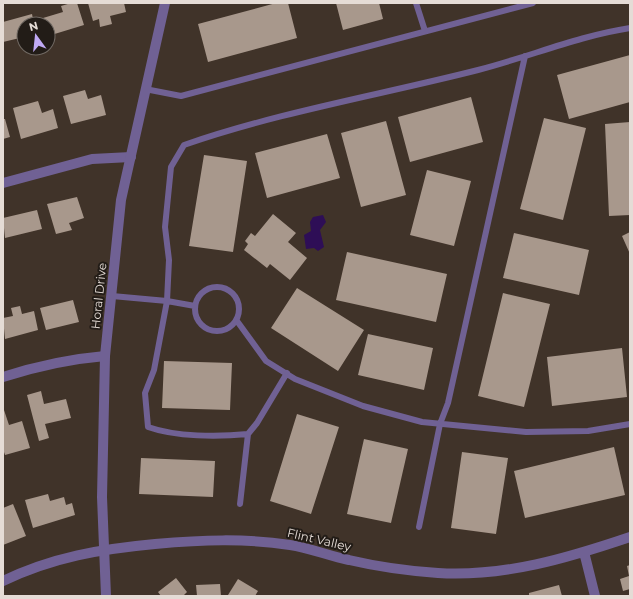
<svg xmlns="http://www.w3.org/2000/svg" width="633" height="599" font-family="Montserrat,sans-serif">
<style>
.water{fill:#2e0e56}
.building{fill:#a8988c}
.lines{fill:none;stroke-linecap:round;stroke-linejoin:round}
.service{stroke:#706194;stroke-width:6}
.minor{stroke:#706194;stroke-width:10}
.tertiary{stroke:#706194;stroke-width:10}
.labels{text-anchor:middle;stroke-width:4;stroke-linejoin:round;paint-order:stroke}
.street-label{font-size:12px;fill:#e5dcd6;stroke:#221c17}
</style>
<rect width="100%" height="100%" fill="#403329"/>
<!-- water -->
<path class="water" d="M 323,215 L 326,222 L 320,230 L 324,247 L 318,251 L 314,248 L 306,249 L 304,235 L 311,231 L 310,222 L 313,217 Z"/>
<!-- building -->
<path class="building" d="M 71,3 L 77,3 L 84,25 L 48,36 L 48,24 L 44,24 L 43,18 L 63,12 L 61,6 Z
M 88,3 L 124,3 L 126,12 L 110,16 L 112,24 L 100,27 L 99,19 L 93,21 Z
M 276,3 L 288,3 L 297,38 L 208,62 L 198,24 Z
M 336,3 L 379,3 L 383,19 L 343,30 Z
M 32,14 L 34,24 L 24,24 L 24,37 L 3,42 L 3,22 Z
M 630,55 L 630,102 L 569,119 L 557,75 Z
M 85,90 L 88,99 L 101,95 L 106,115 L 71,124 L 63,96 Z
M 471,97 L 483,142 L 410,162 L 398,117 Z
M 38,101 L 42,113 L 53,109 L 58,128 L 21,139 L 13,108 Z
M 544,118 L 586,128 L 563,220 L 520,209 Z
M 3,119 L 5,119 L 10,137 L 3,139 Z
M 386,121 L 406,195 L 361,207 L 341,133 Z
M 630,122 L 630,215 L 609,216 L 605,124 Z
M 327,134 L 340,178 L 267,198 L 255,153 Z
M 204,155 L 247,161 L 233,252 L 189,246 Z
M 427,170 L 471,181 L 454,246 L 410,235 Z
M 77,197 L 84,218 L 69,223 L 72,230 L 56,234 L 47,204 Z
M 37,210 L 42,229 L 5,238 L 3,218 Z
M 273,214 L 296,233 L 288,242 L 307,258 L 290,280 L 270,264 L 267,268 L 244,250 L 248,244 L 245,241 L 251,233 L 255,236 Z
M 630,232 L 630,254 L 622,236 Z
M 514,233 L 589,250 L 579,295 L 503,278 Z
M 347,252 L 447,274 L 436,322 L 336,300 Z
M 297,288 L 364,330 L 338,371 L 271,328 Z
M 503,293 L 550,304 L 524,407 L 478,396 Z
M 73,300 L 79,322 L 46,330 L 40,308 Z
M 20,306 L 22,314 L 34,311 L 38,330 L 5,339 L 3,318 L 13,316 L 11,308 Z
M 368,334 L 433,348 L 424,390 L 358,375 Z
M 622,348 L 627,397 L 552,406 L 547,357 Z
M 164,361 L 232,363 L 230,410 L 162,408 Z
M 41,391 L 44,404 L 66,399 L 71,418 L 45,424 L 49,438 L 39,441 L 27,395 Z
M 3,407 L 9,425 L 22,421 L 30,448 L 5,455 L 3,449 Z
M 297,414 L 339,427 L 311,514 L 270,501 Z
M 364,439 L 408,449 L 391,523 L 347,514 Z
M 614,447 L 625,495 L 525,518 L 514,471 Z
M 462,452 L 508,458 L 496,534 L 451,528 Z
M 141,458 L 215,461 L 213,497 L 139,494 Z
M 48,494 L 50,501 L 64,497 L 66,505 L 72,503 L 75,515 L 33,528 L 25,500 Z
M 13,504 L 26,536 L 3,545 L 3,508 Z
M 630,565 L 630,589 L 623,591 L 620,579 L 629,576 L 627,566 Z
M 176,578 L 187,592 L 183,596 L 161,596 L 158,592 Z
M 238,579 L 258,591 L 255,596 L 228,595 Z
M 220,584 L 221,596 L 197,596 L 196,585 Z
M 559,585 L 562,596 L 529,596 L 529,593 Z"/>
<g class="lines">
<!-- service -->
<path class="service" d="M 416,3 L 425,31
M 145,89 L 181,96 L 533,3
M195 309a22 22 0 1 1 44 0a22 22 0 1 1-44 0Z
M 112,296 L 167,301 L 195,306
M 237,321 L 266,361 L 295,379 L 363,406 L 422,422 L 526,432 L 588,431 L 630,424
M 287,373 L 257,423 L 248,434 C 218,437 176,437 148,427 L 145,393 L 154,370 L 167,301 L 169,260 L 165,227 L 171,167 L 184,145 C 279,112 380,95 478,70 C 529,57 578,36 630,28
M 240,504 L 248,434
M 419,527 L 440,424 L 448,403 L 525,56"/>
<!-- minor -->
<path class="minor" d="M 3,183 L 92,159 L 131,157
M 3,377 C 37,366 70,359 105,356
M 584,552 L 595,596
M 3,581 C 53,557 101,549 155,544 C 201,540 245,538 290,545 C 310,548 329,556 349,560 C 379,567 408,571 438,573 C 505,577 568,558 630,537"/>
<!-- tertiary -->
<path class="tertiary" d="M 106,596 L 102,497 L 105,356 L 121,200 L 165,3"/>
</g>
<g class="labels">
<!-- street labels -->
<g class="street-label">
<text transform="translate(99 296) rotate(-84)" y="4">Horal Drive</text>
<text transform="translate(319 540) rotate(13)" y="4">Flint Valley</text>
</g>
</g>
<!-- border -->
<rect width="633" height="599" fill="none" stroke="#e5dcd6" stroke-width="8"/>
<!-- north arrow -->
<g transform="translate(36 36) rotate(345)"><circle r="19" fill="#221c17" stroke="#706963"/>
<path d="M0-3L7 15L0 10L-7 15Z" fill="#bfa9f4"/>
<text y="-6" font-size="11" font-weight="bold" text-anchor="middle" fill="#e5dcd6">N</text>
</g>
</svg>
